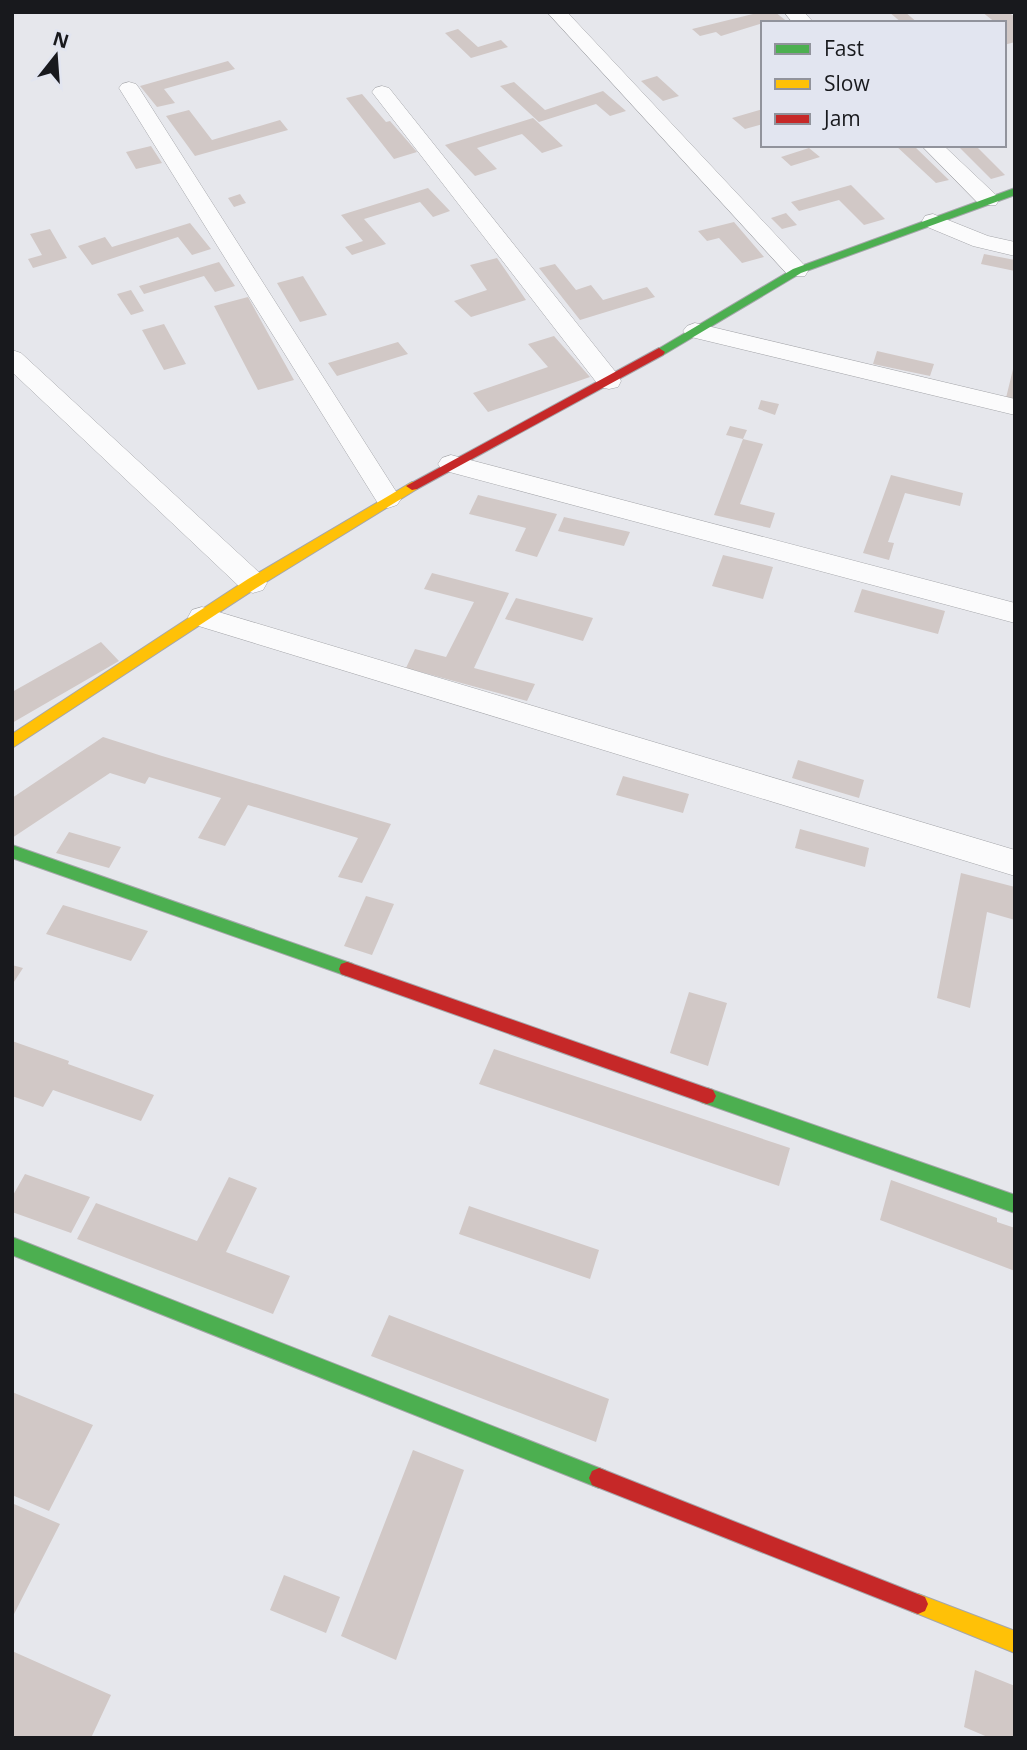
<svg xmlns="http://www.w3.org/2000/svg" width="1027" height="1750" font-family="'Open Sans',sans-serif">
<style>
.building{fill:#d1c8c6}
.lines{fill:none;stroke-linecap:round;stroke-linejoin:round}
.street-casing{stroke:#a5a6aa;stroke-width:1}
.fast-casing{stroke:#a5a6aa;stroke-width:2}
.slow-casing{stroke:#a5a6aa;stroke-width:2}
.jam-casing{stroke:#a5a6aa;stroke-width:2}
.street{fill:#fbfbfc;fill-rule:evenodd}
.fast{fill:#4caf50;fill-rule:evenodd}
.slow{fill:#ffc107;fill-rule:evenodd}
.jam{fill:#c62828;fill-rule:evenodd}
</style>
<rect width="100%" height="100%" fill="#e6e7ec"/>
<!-- building -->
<path class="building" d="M 761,12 L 775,12 L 789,23 L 763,23 L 721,36 L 716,32 L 700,36 L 692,29 Z
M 889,12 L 905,12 L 918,23 L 902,23 Z
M 982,12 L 1008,12 L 1015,17 L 1015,42 L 1004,45 L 1004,23 L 996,23 Z
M 458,29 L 478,47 L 501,40 L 508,47 L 471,58 L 445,33 Z
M 228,61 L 235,69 L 164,89 L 175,103 L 157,107 L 140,86 Z
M 657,76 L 679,96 L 663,101 L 641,81 Z
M 514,82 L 545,110 L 603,91 L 626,111 L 610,116 L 596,104 L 539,122 L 500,86 Z
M 362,94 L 386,122 L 390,121 L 417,152 L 394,159 L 346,98 Z
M 763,109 L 763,124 L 745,129 L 732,118 Z
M 189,110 L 212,140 L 280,120 L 288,130 L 195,156 L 166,116 Z
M 533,118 L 563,146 L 542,153 L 522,134 L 477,148 L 497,169 L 475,176 L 445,145 Z
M 895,145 L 913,145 L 949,180 L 936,183 Z
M 957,145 L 975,145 L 1005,175 L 991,179 Z
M 151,146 L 162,163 L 136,169 L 126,152 Z
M 809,148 L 820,157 L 791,166 L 781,157 Z
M 851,185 L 885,219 L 864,225 L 839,200 L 799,211 L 791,202 Z
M 428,188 L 450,211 L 433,217 L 420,202 L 364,219 L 386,244 L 352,255 L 345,247 L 363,241 L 341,215 Z
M 240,194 L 246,203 L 234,207 L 228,198 Z
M 786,213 L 797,225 L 782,229 L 771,218 Z
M 734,222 L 764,257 L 742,263 L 719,238 L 707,241 L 698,231 Z
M 190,223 L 211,249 L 192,255 L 178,237 L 92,265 L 78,246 L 105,237 L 112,247 Z
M 50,229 L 67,258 L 33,268 L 28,259 L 42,255 L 30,234 Z
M 984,254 L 1015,260 L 1015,271 L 981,264 Z
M 497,258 L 526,300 L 471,317 L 454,301 L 487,290 L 470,265 Z
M 219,262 L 235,286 L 215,292 L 204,276 L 144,294 L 139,286 Z
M 555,264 L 576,290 L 591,285 L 603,300 L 647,287 L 655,297 L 580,320 L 539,268 Z
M 303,276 L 327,315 L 300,322 L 277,283 Z
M 131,290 L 144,311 L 131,315 L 117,294 Z
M 248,297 L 270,337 L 294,380 L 258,390 L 214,306 Z
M 164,324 L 186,364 L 164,370 L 142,330 Z
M 554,336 L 590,377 L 488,412 L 473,393 L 548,367 L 528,344 Z
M 398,342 L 408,354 L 337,376 L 328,363 Z
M 877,351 L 934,364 L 930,376 L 873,364 Z
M 1014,365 L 1015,366 L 1015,400 L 1006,398 Z
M 761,400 L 779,404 L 775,415 L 758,409 Z
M 730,426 L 747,430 L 743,439 L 763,444 L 740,504 L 775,513 L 770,528 L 714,515 L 743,439 L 726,435 Z
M 891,475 L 963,493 L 960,506 L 905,493 L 888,542 L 894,543 L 889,560 L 863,553 Z
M 478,495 L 557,514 L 537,557 L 515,551 L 526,528 L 469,514 Z
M 564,517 L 630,532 L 624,546 L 558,531 Z
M 723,555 L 773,567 L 763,599 L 712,586 Z
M 432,573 L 509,593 L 474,668 L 535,684 L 527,701 L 406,668 L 415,649 L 446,657 L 474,602 L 424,589 Z
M 862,589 L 945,611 L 938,634 L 854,612 Z
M 516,598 L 593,618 L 583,641 L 505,619 Z
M 101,642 L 119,661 L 12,723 L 12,692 Z
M 103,737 L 162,756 L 391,824 L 362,883 L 338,877 L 358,838 L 248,805 L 225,846 L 198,838 L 221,798 L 149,777 L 145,784 L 110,773 L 12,838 L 12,798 Z
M 798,760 L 864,780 L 859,798 L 792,778 Z
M 623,776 L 689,794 L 683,813 L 616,795 Z
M 800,829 L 869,848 L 865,867 L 795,848 Z
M 69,832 L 121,847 L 109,868 L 56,853 Z
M 961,873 L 1015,887 L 1015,920 L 987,912 L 970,1008 L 937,998 Z
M 366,896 L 394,904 L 372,955 L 344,946 Z
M 63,905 L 148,931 L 131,961 L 46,934 Z
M 12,965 L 23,968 L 12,985 Z
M 689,992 L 727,1003 L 708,1066 L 670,1053 Z
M 12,1041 L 69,1061 L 68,1064 L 154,1095 L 141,1121 L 53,1090 L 43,1107 L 12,1096 Z
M 494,1049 L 790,1148 L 779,1186 L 479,1084 Z
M 25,1174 L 90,1197 L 71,1233 L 12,1212 L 12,1197 Z
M 229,1177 L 257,1188 L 226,1252 L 290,1276 L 273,1314 L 77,1239 L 96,1203 L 197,1241 Z
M 891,1180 L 997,1218 L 997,1222 L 1015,1228 L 1015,1271 L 880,1220 Z
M 469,1206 L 599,1250 L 590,1279 L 459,1234 Z
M 389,1315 L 609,1399 L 596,1442 L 371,1356 Z
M 12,1392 L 93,1425 L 49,1511 L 12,1495 Z
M 413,1450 L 464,1470 L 396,1660 L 341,1636 Z
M 14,1504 L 60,1524 L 12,1618 L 12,1507 Z
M 284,1575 L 340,1597 L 326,1633 L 270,1610 Z
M 12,1651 L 111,1695 L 91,1738 L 12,1738 Z
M 975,1670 L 1015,1686 L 1015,1738 L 990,1738 L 964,1727 Z"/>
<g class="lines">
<!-- street casing -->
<g class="street-casing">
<path id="street" d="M 547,12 L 567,12 L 805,266 L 808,271 L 805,276 L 789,276 Z
M 784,12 L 804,12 L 814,23 L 793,23 Z
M 129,82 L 136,84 L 139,88 L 397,493 L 401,499 L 397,505 L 388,508 L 379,505 L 119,88 L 122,84 Z
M 382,86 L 389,88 L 618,375 L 621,381 L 618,387 L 609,389 L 600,387 L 375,96 L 372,92 L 375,88 Z
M 921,145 L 943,145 L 996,195 L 999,200 L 996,205 L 980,205 Z
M 933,214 L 988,236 L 1015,242 L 1015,256 L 973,246 L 925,226 L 922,221 L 925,216 Z
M 695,323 L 1015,399 L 1015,415 L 687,336 L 683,331 L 687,326 Z
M 12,350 L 21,353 L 263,576 L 267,583 L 263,590 L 253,593 L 243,590 L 12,372 Z
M 451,455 L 1015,603 L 1015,623 L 442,470 L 438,464 L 442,458 Z
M 202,607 L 1015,850 L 1015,876 L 192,624 L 188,617 L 192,610 Z"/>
</g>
<!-- fast casing -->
<g class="fast-casing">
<path id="fast" d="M 1015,188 L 1015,195 L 801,273 L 663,355 L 655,355 L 653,352 L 793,269 Z
M 12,845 L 353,964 L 355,969 L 353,974 L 347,976 L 12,858 Z
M 707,1088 L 1015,1195 L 1015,1213 L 701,1102 L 698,1096 L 701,1090 Z
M 12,1237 L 599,1468 L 606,1471 L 609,1478 L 606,1485 L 599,1488 L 12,1255 Z"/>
</g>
<!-- slow casing -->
<g class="slow-casing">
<path id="slow" d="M 412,482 L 417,483 L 417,489 L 258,587 L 12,748 L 12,734 L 248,579 Z
M 918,1594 L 1015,1631 L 1015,1653 L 911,1611 L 908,1604 L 911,1597 Z"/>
</g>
<!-- jam casing -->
<g class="jam-casing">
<path id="jam" d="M 659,348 L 665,352 L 663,355 L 417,489 L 412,490 L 406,486 Z
M 347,962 L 707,1088 L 713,1090 L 716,1096 L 713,1102 L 707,1104 L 341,974 L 339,969 L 341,964 Z
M 599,1468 L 925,1597 L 928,1604 L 925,1611 L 918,1614 L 592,1485 L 589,1478 L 592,1471 Z"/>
</g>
<!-- street -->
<use href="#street" class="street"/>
<!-- fast -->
<use href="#fast" class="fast"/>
<!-- slow -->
<use href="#slow" class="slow"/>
<!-- jam -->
<use href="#jam" class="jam"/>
</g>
<!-- border -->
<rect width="1027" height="1750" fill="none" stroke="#18191d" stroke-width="28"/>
<!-- legend -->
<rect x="761" y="21" width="245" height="126" fill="#e2e5f0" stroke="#91939c" stroke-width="2"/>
<rect x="775" y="44" width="35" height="10" fill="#4caf50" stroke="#91939c" stroke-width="2"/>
<text x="824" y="56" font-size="21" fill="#18191d">Fast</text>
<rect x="775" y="79" width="35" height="10" fill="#ffc107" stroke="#91939c" stroke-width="2"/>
<text x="824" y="91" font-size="21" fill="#18191d">Slow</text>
<rect x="775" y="114" width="35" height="10" fill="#c62828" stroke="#91939c" stroke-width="2"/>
<text x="824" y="126" font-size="21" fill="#18191d">Jam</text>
<!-- north arrow -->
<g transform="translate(56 56) rotate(17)" stroke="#e2e5f0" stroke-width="5" paint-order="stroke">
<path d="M0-5L12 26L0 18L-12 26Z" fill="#18191d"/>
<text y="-10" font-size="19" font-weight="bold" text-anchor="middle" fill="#18191d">N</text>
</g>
</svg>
